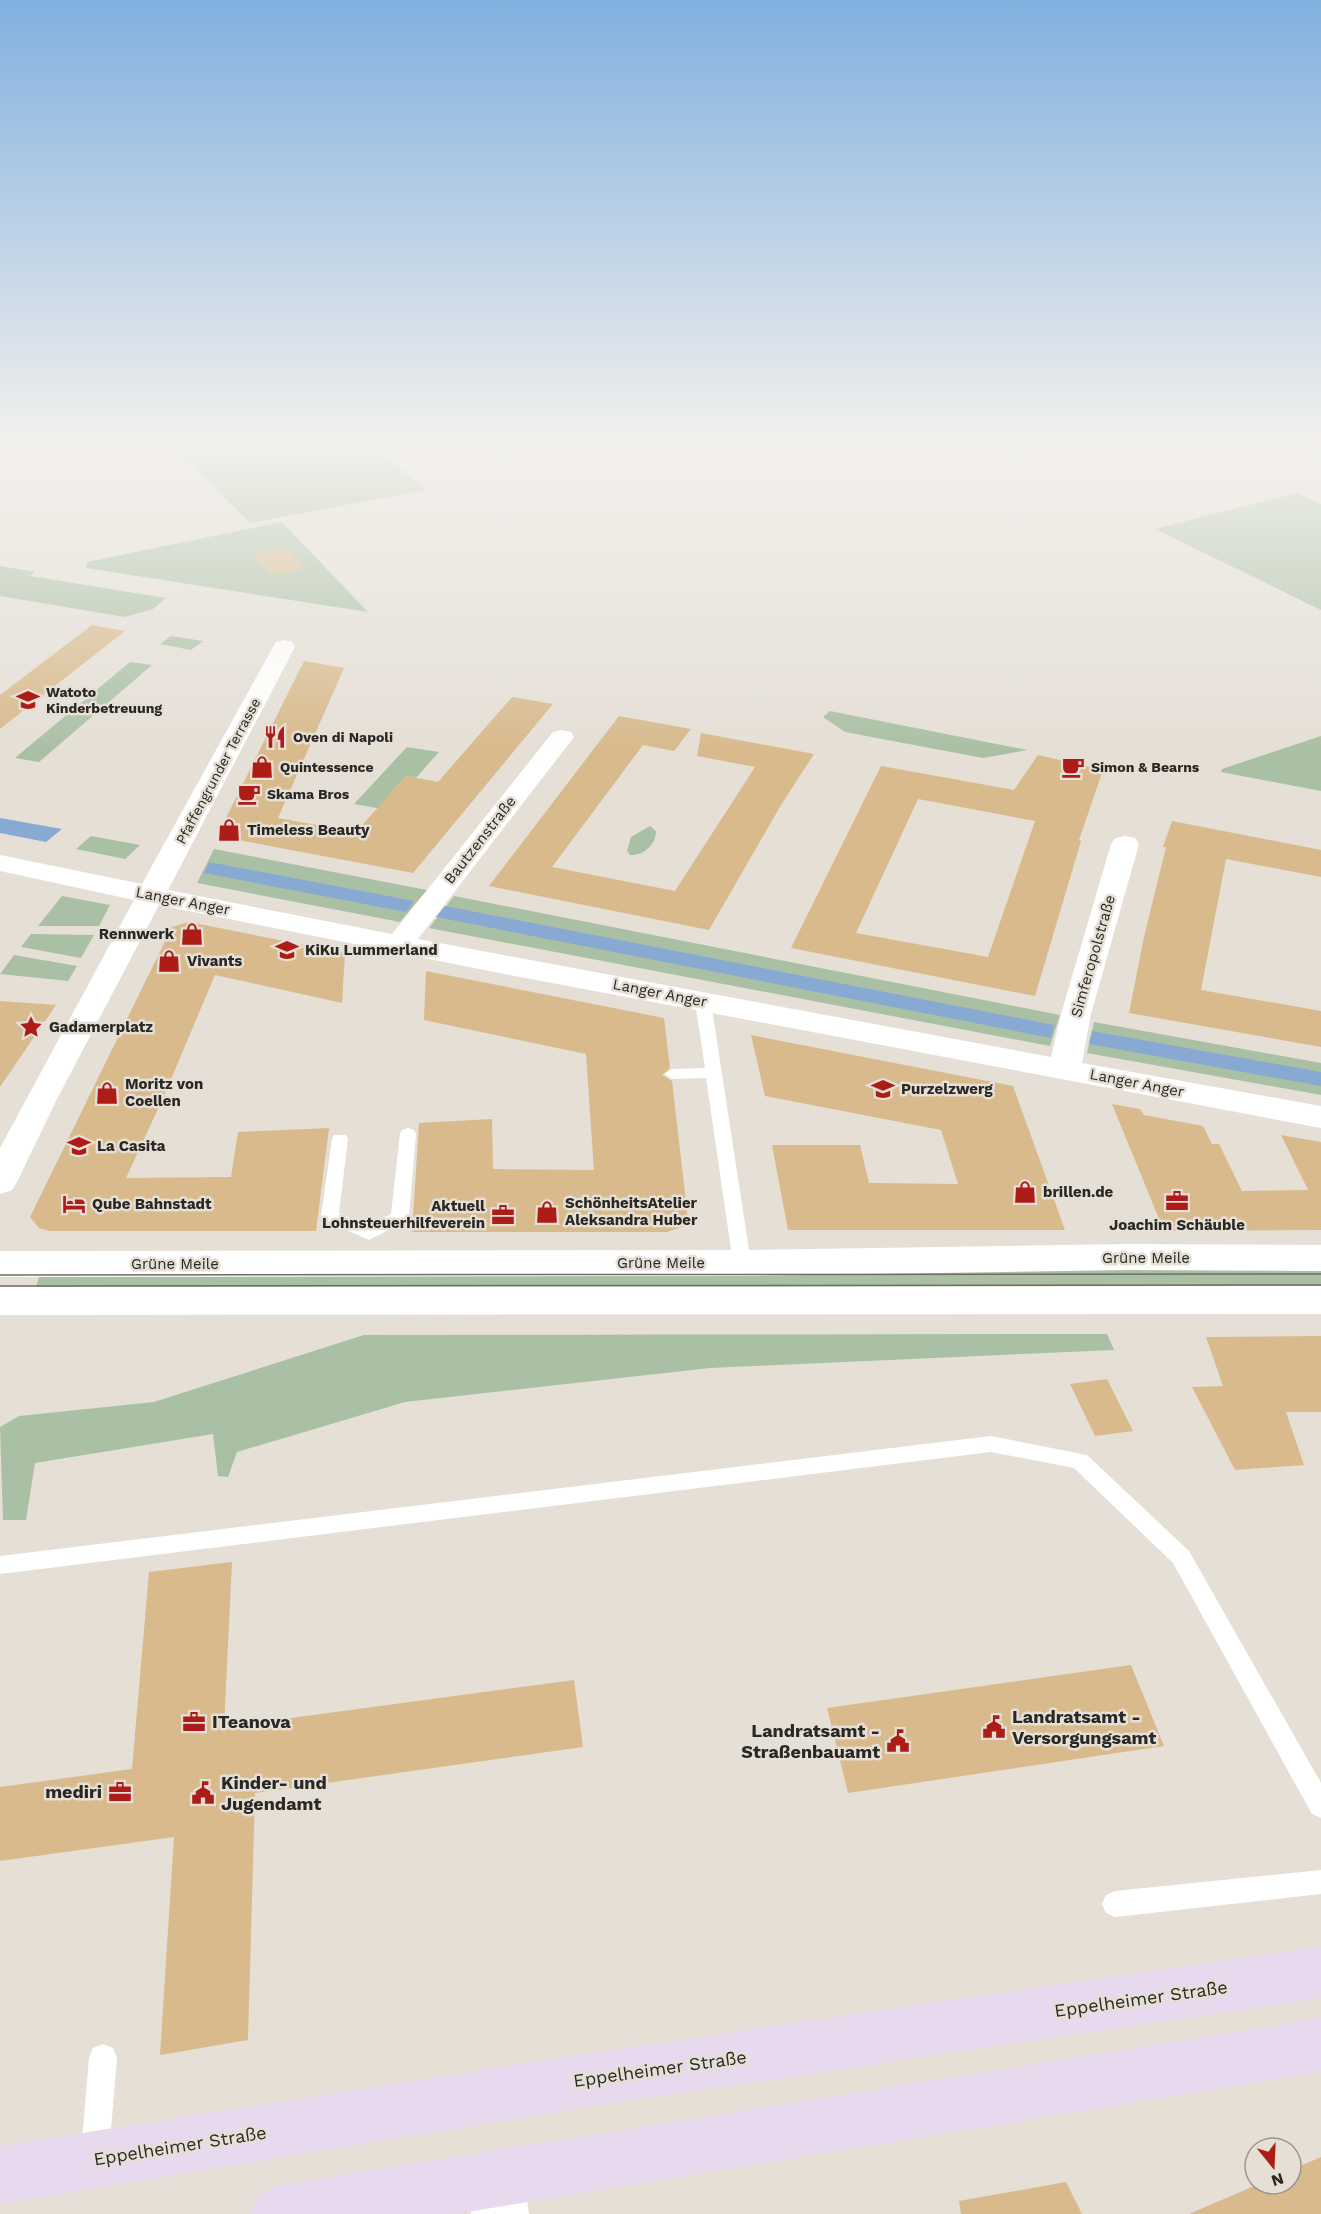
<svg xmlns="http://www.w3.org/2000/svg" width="1321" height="2214" font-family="'Work Sans',sans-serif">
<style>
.green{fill:#aac0a4}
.water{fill:#88a9d1}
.building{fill:#d8ba8c;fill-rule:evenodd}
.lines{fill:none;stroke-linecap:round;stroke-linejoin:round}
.lane{fill:#fff;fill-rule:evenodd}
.street{fill:#fff;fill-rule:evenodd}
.secondary{fill:#e9d9ef;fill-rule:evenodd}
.tram{stroke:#706d67;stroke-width:1.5}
.labels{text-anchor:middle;stroke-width:5;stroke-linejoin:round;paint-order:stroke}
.far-poi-label{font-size:14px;font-weight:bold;fill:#2a2824;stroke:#e5dfd6;text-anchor:start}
.far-street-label{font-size:14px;fill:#2a2824;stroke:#e5dfd6}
.poi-label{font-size:15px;font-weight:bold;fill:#2a2824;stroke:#e5dfd6;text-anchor:start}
.street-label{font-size:15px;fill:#2a2824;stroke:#e5dfd6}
.near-poi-label{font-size:18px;font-weight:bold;fill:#2a2824;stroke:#e5dfd6;text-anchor:start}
.near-street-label{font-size:18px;fill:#2a2824;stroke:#e5dfd6}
</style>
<rect width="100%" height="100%" fill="#e5dfd6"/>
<!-- green -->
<path class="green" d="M 168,441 L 368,441 L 426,490 L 250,523 Z
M 1297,493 L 1321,504 L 1321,610 L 1155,529 Z
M 282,522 L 368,612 L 86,568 L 87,562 Z
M 0,566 L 35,572 L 30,576 L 166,598 L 153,609 L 125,617 L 0,596 Z
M 171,636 L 203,641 L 191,650 L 160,644 Z
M 130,662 L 152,665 L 39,762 L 15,758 Z
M 830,711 L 1027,750 L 983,758 L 845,732 L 823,717 Z
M 1321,736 L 1321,791 L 1221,772 L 1222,769 Z
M 407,747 L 439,752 L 416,778 L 406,776 L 391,793 L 388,810 L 354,804 Z
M 650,826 L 656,831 C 656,845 643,856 630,855 L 627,851 L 631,837 Z
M 91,836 L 140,845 L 125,859 L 76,849 Z
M 214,849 L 427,890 L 400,922 L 197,883 Z
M 62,896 L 110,905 L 99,926 L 38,926 Z
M 454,896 L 1060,1015 L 1050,1046 L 429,928 Z
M 31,934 L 94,935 L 81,958 L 21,947 Z
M 14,955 L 77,966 L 68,981 L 0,974 Z
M 1094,1022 L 1321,1063 L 1321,1095 L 1087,1053 Z
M 42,1268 L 1321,1268 L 1321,1291 L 34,1293 Z
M 1107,1334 L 1114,1350 L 710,1368 L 405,1402 L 237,1452 L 228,1477 L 218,1476 L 213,1434 L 35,1463 L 26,1520 L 3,1520 L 0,1427 L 19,1416 L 154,1402 L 364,1335 Z"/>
<!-- water -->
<path class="water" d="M 0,818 L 62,829 L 46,842 L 0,833 Z
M 209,862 L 414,901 L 406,912 L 204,873 Z
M 445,906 L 1054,1025 L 1051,1038 L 436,917 Z
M 1092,1031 L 1321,1072 L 1321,1086 L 1089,1044 Z"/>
<!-- building -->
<path class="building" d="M 281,549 L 287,549 L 304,568 L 271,575 L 252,554 Z
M 92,625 L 125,631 L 0,729 L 0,695 Z
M 304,661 L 344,668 L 278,818 L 356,832 L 406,776 L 438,782 L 512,697 L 553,704 L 413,873 L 217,836 Z
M 619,716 L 691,729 L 674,751 L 643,745 L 552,867 L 675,891 L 755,767 L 697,756 L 701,733 L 814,754 L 781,805 L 709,930 L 489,886 Z
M 1038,755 L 1103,770 L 1079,840 L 1081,841 L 1035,996 L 791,948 L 881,766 L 1014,790 ZM 918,799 L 1035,821 L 988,957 L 856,933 Z
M 1172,821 L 1321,850 L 1321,877 L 1226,859 L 1201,990 L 1321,1011 L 1321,1047 L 1129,1013 L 1144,937 L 1166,847 L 1163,847 Z
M 189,922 L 345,953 L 342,1003 L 215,975 L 163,1098 L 126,1178 L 231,1177 L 238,1132 L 329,1128 L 316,1231 L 49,1231 L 39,1228 L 30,1217 L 172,927 Z
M 426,971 L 664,1018 L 670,1068 L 662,1075 L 672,1081 L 688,1219 L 682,1227 L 667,1232 L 412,1232 L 419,1123 L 492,1119 L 493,1169 L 594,1170 L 586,1054 L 424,1020 Z
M 0,1001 L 56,1005 L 0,1087 Z
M 751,1035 L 1013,1086 L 1065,1230 L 788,1230 L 772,1145 L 860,1145 L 869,1183 L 958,1184 L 941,1130 L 765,1096 Z
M 1112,1104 L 1140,1109 L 1144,1115 L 1203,1126 L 1212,1144 L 1219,1144 L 1242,1191 L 1308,1190 L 1281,1135 L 1321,1142 L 1321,1230 L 1164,1231 Z
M 1321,1336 L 1321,1412 L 1286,1412 L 1304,1465 L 1235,1470 L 1192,1387 L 1223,1386 L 1206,1337 Z
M 1107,1379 L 1133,1431 L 1095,1436 L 1070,1384 Z
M 232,1562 L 224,1727 L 574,1680 L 583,1747 L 255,1793 L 248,2040 L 160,2055 L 174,1837 L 0,1861 L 0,1787 L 132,1769 L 149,1572 Z
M 1131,1665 L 1164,1746 L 848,1793 L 827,1708 Z
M 1321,2157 L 1321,2214 L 1189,2214 L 1259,2184 L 1291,2184 L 1291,2170 Z
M 1066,2182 L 1082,2214 L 961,2214 L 959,2201 Z"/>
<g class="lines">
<!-- lane -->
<path class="lane" d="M 703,997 L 711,1002 L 751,1263 L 748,1268 L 742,1269 L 736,1268 L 733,1263 L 706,1078 L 672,1079 L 664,1074 L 672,1069 L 705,1068 L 695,1002 Z
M 408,1128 L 414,1130 L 416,1134 L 409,1217 L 406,1221 L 369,1240 L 324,1220 L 321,1216 L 332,1139 L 334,1135 L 346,1135 L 348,1139 L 339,1213 L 368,1226 L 391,1214 L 400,1134 L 402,1130 Z
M 991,1436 L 1087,1455 L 1189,1551 L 1321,1783 L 1321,1818 L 1312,1814 L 1173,1563 L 1074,1468 L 991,1452 L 0,1574 L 0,1556 Z
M 1321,1870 L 1321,1894 L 1115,1917 L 1106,1913 L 1102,1904 L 1106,1895 L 1115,1891 Z
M 103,2044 L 113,2048 L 117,2058 L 109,2153 L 105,2163 L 95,2167 L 85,2163 L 81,2153 L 89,2058 L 93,2048 Z"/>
<!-- street -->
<path class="street" d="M 284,640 L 292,642 L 295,647 L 168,890 L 392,934 L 553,732 L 562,730 L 571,732 L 574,737 L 418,939 L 1051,1057 L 1061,1014 L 1111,844 L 1115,838 L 1125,836 L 1135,838 L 1139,844 L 1091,1014 L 1082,1063 L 1321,1106 L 1321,1128 L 494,972 L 159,905 L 58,1097 L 17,1182 L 12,1190 L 0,1194 L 0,1148 L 134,900 L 0,871 L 0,855 L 142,884 L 273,647 L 276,642 Z
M 1128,1244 L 1321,1245 L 1321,1271 L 1128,1270 L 742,1276 L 0,1277 L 0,1251 L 742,1250 Z
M 1321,1286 L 1321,1314 L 0,1315 L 0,1287 Z
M 495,2150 L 515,2159 L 524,2179 L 529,2214 L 471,2214 L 466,2179 L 475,2159 Z"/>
<!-- secondary -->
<path class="secondary" d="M 1321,1946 L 1321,1998 L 582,2108 L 0,2204 L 0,2146 L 582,2054 Z
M 1321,2018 L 1321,2072 L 455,2214 L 249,2214 L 258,2194 L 278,2185 Z"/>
<!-- tram -->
<path class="tram" d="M 0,1275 L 1321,1274
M 0,1286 L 1321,1285"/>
</g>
<!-- sky -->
<linearGradient id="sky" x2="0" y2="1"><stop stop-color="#81b0df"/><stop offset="0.59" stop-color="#f3f1ed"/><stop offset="1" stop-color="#f3f1ed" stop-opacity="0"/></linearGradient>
<rect width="1321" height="751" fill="url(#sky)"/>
<!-- icons -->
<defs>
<g id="school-bare" transform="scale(1.8)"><path d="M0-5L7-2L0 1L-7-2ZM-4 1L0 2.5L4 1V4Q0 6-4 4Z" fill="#ad1c16" stroke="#e5dfd6" stroke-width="2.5" paint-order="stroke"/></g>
<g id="restaurant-bare" transform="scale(1.8)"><path d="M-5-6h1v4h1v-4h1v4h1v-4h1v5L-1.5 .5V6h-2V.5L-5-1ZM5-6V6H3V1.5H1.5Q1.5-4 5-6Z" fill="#ad1c16" stroke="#e5dfd6" stroke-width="2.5" paint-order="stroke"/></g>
<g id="shop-bare" transform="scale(1.8)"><path d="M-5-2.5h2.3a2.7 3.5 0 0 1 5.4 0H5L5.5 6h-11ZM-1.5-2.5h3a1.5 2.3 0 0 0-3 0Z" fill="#ad1c16" stroke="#e5dfd6" stroke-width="2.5" paint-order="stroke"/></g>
<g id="cafe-bare" transform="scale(1.8)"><path d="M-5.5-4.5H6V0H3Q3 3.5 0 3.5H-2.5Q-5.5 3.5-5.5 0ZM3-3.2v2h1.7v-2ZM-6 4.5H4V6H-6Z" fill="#ad1c16" stroke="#e5dfd6" stroke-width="2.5" paint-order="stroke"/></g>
<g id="sight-bare" transform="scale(1.8)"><path d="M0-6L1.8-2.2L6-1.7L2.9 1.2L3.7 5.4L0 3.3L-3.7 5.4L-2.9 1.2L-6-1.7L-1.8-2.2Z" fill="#ad1c16" stroke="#e5dfd6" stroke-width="2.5" paint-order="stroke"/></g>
<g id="office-bare" transform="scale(1.8)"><path d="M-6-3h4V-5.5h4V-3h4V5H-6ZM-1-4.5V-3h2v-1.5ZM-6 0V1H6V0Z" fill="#ad1c16" stroke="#e5dfd6" stroke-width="2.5" paint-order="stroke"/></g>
<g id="hotel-bare" transform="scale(1.8)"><path d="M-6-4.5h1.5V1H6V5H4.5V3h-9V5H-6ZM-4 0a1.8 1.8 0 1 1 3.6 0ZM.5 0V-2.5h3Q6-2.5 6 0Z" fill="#ad1c16" stroke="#e5dfd6" stroke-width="2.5" paint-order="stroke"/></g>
<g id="civic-bare" transform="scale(1.8)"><path d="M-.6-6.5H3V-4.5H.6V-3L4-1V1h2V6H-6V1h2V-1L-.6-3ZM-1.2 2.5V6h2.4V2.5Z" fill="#ad1c16" stroke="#e5dfd6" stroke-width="2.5" paint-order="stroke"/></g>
</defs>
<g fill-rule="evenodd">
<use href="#school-bare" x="28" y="700"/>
<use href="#restaurant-bare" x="275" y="737"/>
<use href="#shop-bare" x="262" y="767"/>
<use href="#cafe-bare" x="1073" y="767"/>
<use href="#cafe-bare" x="249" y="794"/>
<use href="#shop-bare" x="229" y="830"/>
<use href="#shop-bare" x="192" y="934"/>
<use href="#school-bare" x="287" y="950"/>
<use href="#shop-bare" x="169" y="961"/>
<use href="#sight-bare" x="31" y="1027"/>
<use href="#school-bare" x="883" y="1089"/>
<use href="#shop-bare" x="107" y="1093"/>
<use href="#school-bare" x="79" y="1146"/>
<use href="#shop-bare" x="1025" y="1192"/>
<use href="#office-bare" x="1177" y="1201"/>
<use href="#hotel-bare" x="74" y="1204"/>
<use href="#shop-bare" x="547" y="1212"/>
<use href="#office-bare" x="503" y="1215"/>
<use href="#office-bare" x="194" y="1722"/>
<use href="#civic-bare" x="994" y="1727"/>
<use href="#civic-bare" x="898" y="1741"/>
<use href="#office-bare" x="120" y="1792"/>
<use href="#civic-bare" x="203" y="1793"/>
</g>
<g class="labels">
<!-- far-poi labels -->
<g class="far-poi-label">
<text x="46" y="697">Watoto<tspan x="46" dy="16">Kinderbetreuung</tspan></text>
<text x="293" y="742">Oven di Napoli</text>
<text x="280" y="772">Quintessence</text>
<text x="1091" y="772">Simon &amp; Bearns</text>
<text x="267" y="799">Skama Bros</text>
</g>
<!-- far-street labels -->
<g class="far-street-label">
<text transform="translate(218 771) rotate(-62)" y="5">Pfaffengrunder Terrasse</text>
</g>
<!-- poi labels -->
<g class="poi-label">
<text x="247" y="835">Timeless Beauty</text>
<text x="174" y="939" text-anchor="end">Rennwerk</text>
<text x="305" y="955">KiKu Lummerland</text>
<text x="187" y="966">Vivants</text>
<text x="49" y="1032">Gadamerplatz</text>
<text x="125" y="1089">Moritz von<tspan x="125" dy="17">Coellen</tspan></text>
<text x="901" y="1094">Purzelzwerg</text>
<text x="97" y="1151">La Casita</text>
<text x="1043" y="1197">brillen.de</text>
<text x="565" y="1208">SchönheitsAtelier<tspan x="565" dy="17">Aleksandra Huber</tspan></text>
<text x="92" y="1209">Qube Bahnstadt</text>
<text x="485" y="1211" text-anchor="end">Aktuell<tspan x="485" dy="17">Lohnsteuerhilfeverein</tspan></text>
<text x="1177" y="1230" text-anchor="middle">Joachim Schäuble</text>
</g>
<!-- street labels -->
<g class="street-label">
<text transform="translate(480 840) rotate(-52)" y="5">Bautzenstraße</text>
<text transform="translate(183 901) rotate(11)" y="5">Langer Anger</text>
<text transform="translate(1093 956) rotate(-74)" y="5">Simferopolstraße</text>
<text transform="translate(660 993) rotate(11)" y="5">Langer Anger</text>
<text transform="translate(1137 1083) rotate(11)" y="5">Langer Anger</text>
<text x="1146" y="1263">Grüne Meile</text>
<text x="661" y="1268">Grüne Meile</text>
<text x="175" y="1269">Grüne Meile</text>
</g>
<!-- near-poi labels -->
<g class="near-poi-label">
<text x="1012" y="1723">Landratsamt -<tspan x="1012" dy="21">Versorgungsamt</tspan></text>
<text x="212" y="1728">ITeanova</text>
<text x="880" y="1737" text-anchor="end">Landratsamt -<tspan x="880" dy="21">Straßenbauamt</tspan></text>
<text x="221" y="1789">Kinder- und<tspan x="221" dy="21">Jugendamt</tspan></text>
<text x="102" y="1798" text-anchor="end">mediri</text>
</g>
<!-- near-street labels -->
<g class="near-street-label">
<text transform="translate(1141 1999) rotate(-8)" y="6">Eppelheimer Straße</text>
<text transform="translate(660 2069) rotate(-8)" y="6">Eppelheimer Straße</text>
<text transform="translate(180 2146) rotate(-9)" y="6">Eppelheimer Straße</text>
</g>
</g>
<!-- north arrow -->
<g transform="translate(1273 2166) rotate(162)"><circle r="28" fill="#e5dfd6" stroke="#9a968f" stroke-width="1.5"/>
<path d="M0-4.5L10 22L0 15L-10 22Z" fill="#ad1c16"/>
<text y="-9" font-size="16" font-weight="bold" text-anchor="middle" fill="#2a2824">N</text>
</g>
</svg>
